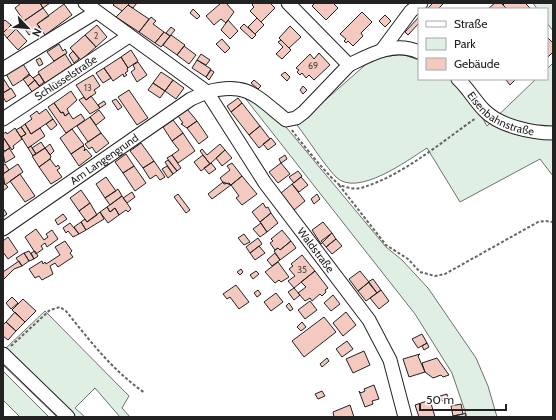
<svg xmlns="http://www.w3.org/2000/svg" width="556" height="420" font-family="Cabin,sans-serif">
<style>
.green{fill:#e0efe3;stroke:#6f6f6f}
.building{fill:#f3c9c0;stroke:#222}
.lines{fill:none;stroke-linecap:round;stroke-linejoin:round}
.minor-casing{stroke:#222;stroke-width:15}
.path{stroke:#646464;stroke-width:2;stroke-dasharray:3 2;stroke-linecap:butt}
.minor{stroke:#fff;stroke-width:13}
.labels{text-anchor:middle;stroke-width:3;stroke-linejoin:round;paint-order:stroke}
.number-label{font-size:9px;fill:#564c4a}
.street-label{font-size:11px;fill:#222;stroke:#fff}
</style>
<rect width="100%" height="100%" fill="#fff"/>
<!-- green -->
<path class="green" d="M 533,3 L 553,3 L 553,31 L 547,23 L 547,9 L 537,9 Z
M 401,54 L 419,60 L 419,79 L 452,79 L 474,103 L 487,126 L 536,79 L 547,79 L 547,69 L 553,63 L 553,176 L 540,159 L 460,202 L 427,148 C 408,160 357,198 336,177 C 322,162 310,142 297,125 L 372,59 Z
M 248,96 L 281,121 L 386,247 L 402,260 L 428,288 L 476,358 L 488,386 L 497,417 L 467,417 L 452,373 L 415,314 L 245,98 Z
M 45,311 L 129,396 L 122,408 L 130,417 L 120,417 L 95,388 L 75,408 L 85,417 L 76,417 L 5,349 Z
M 3,361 L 61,417 L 57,417 L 3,365 Z
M 3,371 L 49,417 L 20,417 L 3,400 Z"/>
<!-- building -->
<path class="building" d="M 21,3 L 40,3 L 43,8 L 24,21 L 15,8 Z
M 40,3 L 50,3 L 43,8 Z
M 115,3 L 130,3 L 122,11 L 113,5 Z
M 130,3 L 137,3 L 133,8 L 128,5 Z
M 221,3 L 226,3 L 234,12 L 226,23 L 221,19 L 214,25 L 206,16 Z
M 254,3 L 270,3 L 275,8 L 261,22 L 250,11 L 254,7 L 252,5 Z
M 315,3 L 333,3 L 338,8 L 326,20 L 312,6 Z
M 433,3 L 444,3 L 438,9 L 427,9 Z
M 495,3 L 501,3 L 507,9 L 488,9 Z
M 505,3 L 525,3 L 531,9 L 507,9 L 503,5 Z
M 64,4 L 72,15 L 45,35 L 37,24 Z
M 128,5 L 149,19 L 139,32 L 116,17 Z
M 43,8 L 49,16 L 37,24 L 40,27 L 29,35 L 21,23 Z
M 193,9 L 200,16 L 197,19 L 190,13 Z
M 362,12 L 372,22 L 361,33 L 363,36 L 353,46 L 348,41 L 346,43 L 344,41 L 346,39 L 340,34 Z
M 385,15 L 391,21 L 385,27 L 379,21 Z
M 151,17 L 156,21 L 153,24 L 164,32 L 155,43 L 139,32 Z
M 419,17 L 419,23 L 408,35 L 405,32 Z
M 257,18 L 264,25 L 255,34 L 248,27 Z
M 5,20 L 11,25 L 3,33 L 3,22 Z
M 228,20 L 238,31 L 230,39 L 221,30 Z
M 244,24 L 256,35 L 252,39 L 240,28 Z
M 11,25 L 16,29 L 7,38 L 3,33 Z
M 97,25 L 107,37 L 96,47 L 85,35 Z
M 290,26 L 301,37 L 289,48 L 279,38 Z
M 171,27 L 175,30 L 170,36 L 166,33 Z
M 16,29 L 27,41 L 18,50 L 7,38 Z
M 164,32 L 170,36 L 161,47 L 155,43 Z
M 85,35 L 96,47 L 81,60 L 70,48 Z
M 171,35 L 185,45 L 177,55 L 163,45 Z
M 547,37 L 553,43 L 553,52 L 547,58 Z
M 222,39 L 230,48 L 225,53 L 216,44 Z
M 281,40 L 291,50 L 282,59 L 276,54 L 283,47 L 278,42 Z
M 59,44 L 63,51 L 65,49 L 67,53 L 54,61 L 47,52 Z
M 184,46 L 196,55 L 189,64 L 177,55 Z
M 131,50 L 138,61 L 128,68 L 121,57 Z
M 73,51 L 79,59 L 74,63 L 69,55 Z
M 319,53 L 330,65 L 314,80 L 309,75 L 306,78 L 302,73 L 300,75 L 297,72 L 299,70 L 296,68 L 310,54 L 314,59 Z
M 65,54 L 72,65 L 45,83 L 38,72 Z
M 201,54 L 210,60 L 206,65 L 197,60 Z
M 121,57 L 128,68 L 127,69 L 128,71 L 125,73 L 127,75 L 124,77 L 123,74 L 113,81 L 104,68 Z
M 40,58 L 43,64 L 39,66 L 36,60 Z
M 197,60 L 211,69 L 206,77 L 192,68 Z
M 138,62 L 147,75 L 137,82 L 131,72 L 135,69 L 133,65 Z
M 23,64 L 30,75 L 13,86 L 6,74 Z
M 104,68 L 111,78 L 103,83 L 96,73 Z
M 211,70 L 214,72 L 209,80 L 206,77 Z
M 161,72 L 173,80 L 165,91 L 153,83 Z
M 285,72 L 290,77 L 287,81 L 281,75 Z
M 29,74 L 35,80 L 28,86 L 23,79 Z
M 39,74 L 44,82 L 39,86 L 33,78 Z
M 93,75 L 100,86 L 94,90 L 96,93 L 86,100 L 76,85 Z
M 3,78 L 10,89 L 3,93 Z
M 507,79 L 516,79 L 510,85 L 506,80 Z
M 35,80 L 41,88 L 33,93 L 28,86 Z
M 173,80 L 184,88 L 176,99 L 165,91 Z
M 254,80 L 261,86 L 258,89 L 251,83 Z
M 153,83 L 165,91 L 160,98 L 148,90 Z
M 303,86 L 307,90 L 303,94 L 300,90 Z
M 11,88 L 16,96 L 6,102 L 3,97 L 3,93 Z
M 129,90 L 148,118 L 137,125 L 118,97 Z
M 71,91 L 77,100 L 67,109 L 69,113 L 65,116 L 63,112 L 61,113 L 54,103 Z
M 91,96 L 100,108 L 90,114 L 79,100 L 84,97 L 86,100 Z
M 238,98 L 242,103 L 231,112 L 227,106 Z
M 116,99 L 122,107 L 118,110 L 112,101 Z
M 104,101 L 106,104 L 100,108 L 98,105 Z
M 54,103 L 61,113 L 63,112 L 65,116 L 69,113 L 73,119 L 81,114 L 85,120 L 66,133 L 48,107 Z
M 242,103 L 260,126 L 249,135 L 231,112 Z
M 46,109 L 53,119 L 31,134 L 25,124 L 32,119 L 30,116 L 37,111 L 39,114 Z
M 187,109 L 197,121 L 187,128 L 181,124 L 183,123 L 178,116 Z
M 99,110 L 105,118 L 96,125 L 90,117 Z
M 90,117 L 101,133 L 88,142 L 77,126 Z
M 53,119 L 57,125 L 51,130 L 46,124 Z
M 173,120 L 183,133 L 172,141 L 163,127 Z
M 197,121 L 208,137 L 199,144 L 187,128 Z
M 25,124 L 31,134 L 40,128 L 45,136 L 28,148 L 21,137 L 26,134 L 21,127 Z
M 260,126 L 270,139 L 259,148 L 249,135 Z
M 21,127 L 26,134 L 21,137 L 16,130 Z
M 15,128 L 22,139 L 13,146 L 14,148 L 12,150 L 3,137 L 3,134 L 6,132 L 7,134 Z
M 72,129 L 84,145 L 71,154 L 60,138 Z
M 101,133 L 109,143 L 96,153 L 92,147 L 89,149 L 85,144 Z
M 183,133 L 195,151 L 178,163 L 172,155 L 179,150 L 172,141 Z
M 3,137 L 10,148 L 5,151 L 3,149 Z
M 271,138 L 276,144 L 268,150 L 263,144 Z
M 41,142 L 45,148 L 36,154 L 32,148 Z
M 141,143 L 154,161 L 143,168 L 130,151 Z
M 50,144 L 54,151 L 50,155 L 45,148 Z
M 220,144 L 225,150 L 210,164 L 200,151 L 202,149 L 207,155 Z
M 31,146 L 36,154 L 33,156 L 28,148 Z
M 83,146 L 85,148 L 84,151 L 86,149 L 92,156 L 79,166 L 71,154 Z
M 9,148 L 15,157 L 5,163 L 3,153 Z
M 45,148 L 51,156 L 50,159 L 39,167 L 32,156 Z
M 225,150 L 232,158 L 222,166 L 216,158 Z
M 126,154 L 134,166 L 123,173 L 115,162 Z
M 172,155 L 181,168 L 177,171 L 167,158 Z
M 203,155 L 210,164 L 201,171 L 194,162 Z
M 285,155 L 287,159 L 281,163 L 279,159 Z
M 50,159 L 56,167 L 58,165 L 60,168 L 57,170 L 62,177 L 51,184 L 39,167 Z
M 168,160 L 177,171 L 173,174 L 165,162 Z
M 154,161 L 165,177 L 160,180 L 156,175 L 150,179 L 143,168 Z
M 211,163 L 216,169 L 209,174 L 204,168 Z
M 232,163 L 242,176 L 231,185 L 229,183 L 224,184 L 220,178 L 230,170 L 227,166 Z
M 281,163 L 290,174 L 278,183 L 269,172 Z
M 5,164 L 9,170 L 3,174 L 3,165 Z
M 18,164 L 23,172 L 5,185 L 3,174 Z
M 134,166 L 146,183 L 135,191 L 123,173 Z
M 167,166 L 173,174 L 168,178 L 162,169 Z
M 298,171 L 302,176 L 294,183 L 289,177 Z
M 20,174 L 35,196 L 25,202 L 10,181 Z
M 242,176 L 257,194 L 242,205 L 236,198 L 239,196 L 231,185 Z
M 106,177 L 116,191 L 105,198 L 96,184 Z
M 301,177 L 308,185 L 299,192 L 292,184 Z
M 3,182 L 8,187 L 3,191 Z
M 223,182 L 231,185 L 212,199 L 208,194 Z
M 292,184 L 305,201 L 294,210 L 281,193 Z
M 118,189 L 122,196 L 110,205 L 105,198 Z
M 81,190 L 90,203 L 79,211 L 70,198 Z
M 132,192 L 135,197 L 127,203 L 123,198 Z
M 178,194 L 190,210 L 186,213 L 174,197 Z
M 317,194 L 320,199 L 314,204 L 311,199 Z
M 122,196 L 131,209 L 128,212 L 126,210 L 119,215 L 115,208 L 110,212 L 107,207 Z
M 90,203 L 97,215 L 87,222 L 79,211 Z
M 263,203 L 266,208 L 268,207 L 271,213 L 260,222 L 252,212 Z
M 107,207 L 110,212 L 115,208 L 119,215 L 108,223 L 100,212 Z
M 3,208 L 7,214 L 3,217 Z
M 100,212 L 104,219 L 86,230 L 81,222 L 85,219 L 87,222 Z
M 271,213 L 278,223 L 267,232 L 260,222 Z
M 63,214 L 67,219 L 58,225 L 55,220 Z
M 81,222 L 86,230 L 79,234 L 74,227 Z
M 323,222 L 332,233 L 321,244 L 312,230 Z
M 70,223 L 79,234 L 73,237 L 68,231 L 66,233 L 63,228 Z
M 261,223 L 267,232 L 260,237 L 253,229 Z
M 36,229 L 44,240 L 48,237 L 46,234 L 52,230 L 58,239 L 47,247 L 45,243 L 41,246 L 43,249 L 36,254 L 25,237 Z
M 282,230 L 291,241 L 280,250 L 278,248 L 275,250 L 270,243 L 273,241 L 271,239 Z
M 332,233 L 336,239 L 326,247 L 321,241 Z
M 244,234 L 250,242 L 244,245 L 238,238 Z
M 8,237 L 18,252 L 8,259 L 3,252 L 3,241 Z
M 258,238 L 262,244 L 250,253 L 246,247 Z
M 336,239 L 342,246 L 332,254 L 326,247 Z
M 65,241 L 72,251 L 70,253 L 73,257 L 58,267 L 55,263 L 50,266 L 53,274 L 42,280 L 39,276 L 35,278 L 29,269 L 42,261 L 43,264 L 45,262 L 46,264 L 60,255 L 55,247 Z
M 291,241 L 296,248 L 280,260 L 274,251 L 278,248 L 280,250 Z
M 259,246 L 265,253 L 255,260 L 250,253 Z
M 29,251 L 34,259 L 29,261 L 24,253 Z
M 35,251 L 38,256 L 34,259 L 31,253 Z
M 24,253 L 29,261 L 22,266 L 16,258 Z
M 275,253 L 280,260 L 272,266 L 267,260 Z
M 302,255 L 315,271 L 294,288 L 288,281 L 295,276 L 289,269 L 293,266 L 291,264 Z
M 19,261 L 22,266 L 14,269 L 3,280 L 3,272 Z
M 278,262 L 289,277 L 281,282 L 279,280 L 275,283 L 265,272 Z
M 241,269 L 243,272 L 240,275 L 237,272 Z
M 256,271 L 259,274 L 253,279 L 250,275 Z
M 315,271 L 328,288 L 325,290 L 326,292 L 322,296 L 320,294 L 312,301 L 310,298 L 305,301 L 298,293 L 306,287 L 301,282 Z
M 360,271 L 369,282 L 358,291 L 349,279 Z
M 373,279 L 381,290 L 377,293 L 368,282 Z
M 369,282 L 377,293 L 366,301 L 358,291 Z
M 236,285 L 249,302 L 239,309 L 230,297 L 227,299 L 223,294 Z
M 294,288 L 300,295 L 294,300 L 288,292 Z
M 258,290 L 261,294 L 257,297 L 254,293 Z
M 381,290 L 389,301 L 379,309 L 370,298 Z
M 276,293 L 283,302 L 271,311 L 264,302 Z
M 333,295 L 340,304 L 331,311 L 324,303 Z
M 12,297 L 18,303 L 11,309 L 6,303 Z
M 23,299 L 36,311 L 25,322 L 12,310 Z
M 310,301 L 317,310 L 305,319 L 298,310 Z
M 289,303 L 293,309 L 290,311 L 286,306 Z
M 15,312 L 25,322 L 16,331 L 6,322 Z
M 346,312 L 356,325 L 343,336 L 333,323 Z
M 324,317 L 336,332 L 304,357 L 292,341 Z
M 6,322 L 16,331 L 8,340 L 3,336 L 3,325 Z
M 302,322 L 306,327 L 301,331 L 297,327 Z
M 422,334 L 427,343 L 418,348 L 412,339 Z
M 347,341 L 353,349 L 342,357 L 336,349 Z
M 427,343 L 429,347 L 424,350 L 422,346 Z
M 364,351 L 370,365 L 353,373 L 346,359 Z
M 420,354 L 418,356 L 425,372 L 409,377 L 403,359 Z
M 327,358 L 329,361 L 322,367 L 320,364 Z
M 437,358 L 449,375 L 443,377 L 441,375 L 433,378 L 425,372 L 422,363 Z
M 374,385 L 379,399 L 372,401 L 373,404 L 365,407 L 359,391 L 361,393 L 365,391 L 364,389 Z
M 322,391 L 325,396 L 318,399 L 315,394 Z
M 447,394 L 448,399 L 442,401 L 440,396 Z
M 430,400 L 435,417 L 419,417 L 415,405 Z
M 461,404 L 463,414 L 453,416 L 451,406 Z
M 350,405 L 354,417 L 334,417 L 333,412 Z
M 465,413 L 466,417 L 449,417 L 463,414 Z"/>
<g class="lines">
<!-- minor casing -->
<g class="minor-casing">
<g id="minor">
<path d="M 85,3 L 207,92 C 247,81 256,96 286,120 L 296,118 L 304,112 L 349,65"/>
<path d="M 288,3 L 349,65 C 371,54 394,41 419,52"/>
<path d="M 382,50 L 411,11 L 421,3"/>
<path d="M 3,69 L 96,12"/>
<path id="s1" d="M 458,79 C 468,88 474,100 484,110 C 499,126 532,133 553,133"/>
<path id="s2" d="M 3,119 L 129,36"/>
<path id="s3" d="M 3,229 L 191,99 L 207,92 L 265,183 L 369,320 L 390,360 L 405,417"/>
<path d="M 3,354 L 68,417"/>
</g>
</g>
<!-- path -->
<path class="path" d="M 292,130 C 297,138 334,183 340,185 C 347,188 357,190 364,187 C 403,175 443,141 476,118
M 339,185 L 386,245 L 408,259 L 420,272 L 435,276 L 445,274 L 538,222 L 545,221 L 553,222
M 11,346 L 50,310 L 60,307 L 66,311 C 90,341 113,371 145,393"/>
<!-- minor -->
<use href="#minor" class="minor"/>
</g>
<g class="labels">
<!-- number labels -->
<g class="number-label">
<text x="96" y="39">2</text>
<text x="313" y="69">69</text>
<text x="88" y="91">13</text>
<text x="302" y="273">35</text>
</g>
<!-- street labels -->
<g class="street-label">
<text dy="4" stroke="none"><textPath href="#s2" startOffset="75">Schlüsselstraße</textPath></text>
<text dy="4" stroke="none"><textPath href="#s1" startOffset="57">Eisenbahnstraße</textPath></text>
<text dy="4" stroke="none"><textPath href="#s3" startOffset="123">Am Langengrund</textPath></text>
<text dy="4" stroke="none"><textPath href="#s3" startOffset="438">Waldstraße</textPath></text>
</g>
</g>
<!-- border -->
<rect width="556" height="420" fill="none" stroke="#222222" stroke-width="8"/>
<!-- legend -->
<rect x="418" y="8" width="130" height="72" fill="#ffffff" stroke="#a7a7a7"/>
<rect x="426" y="21" width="20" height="6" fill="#ffffff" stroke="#a7a7a7"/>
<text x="454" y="28" font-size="12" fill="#222222">Straße</text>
<rect x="426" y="38" width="20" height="12" fill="#e0efe3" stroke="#a7a7a7"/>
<text x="454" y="48" font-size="12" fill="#222222">Park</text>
<rect x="426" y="58" width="20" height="12" fill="#f3c9c0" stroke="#a7a7a7"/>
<text x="454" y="68" font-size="12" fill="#222222">Gebäude</text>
<!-- north arrow -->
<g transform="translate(28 28) rotate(116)" stroke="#ffffff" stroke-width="3" paint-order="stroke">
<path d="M0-3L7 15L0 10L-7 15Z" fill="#222222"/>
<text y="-6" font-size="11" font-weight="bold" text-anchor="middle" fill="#222222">N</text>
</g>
<!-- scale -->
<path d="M420 404v6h86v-6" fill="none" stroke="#222222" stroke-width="2"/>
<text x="426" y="404" font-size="12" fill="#222222" stroke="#ffffff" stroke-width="3" paint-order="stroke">50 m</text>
</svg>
